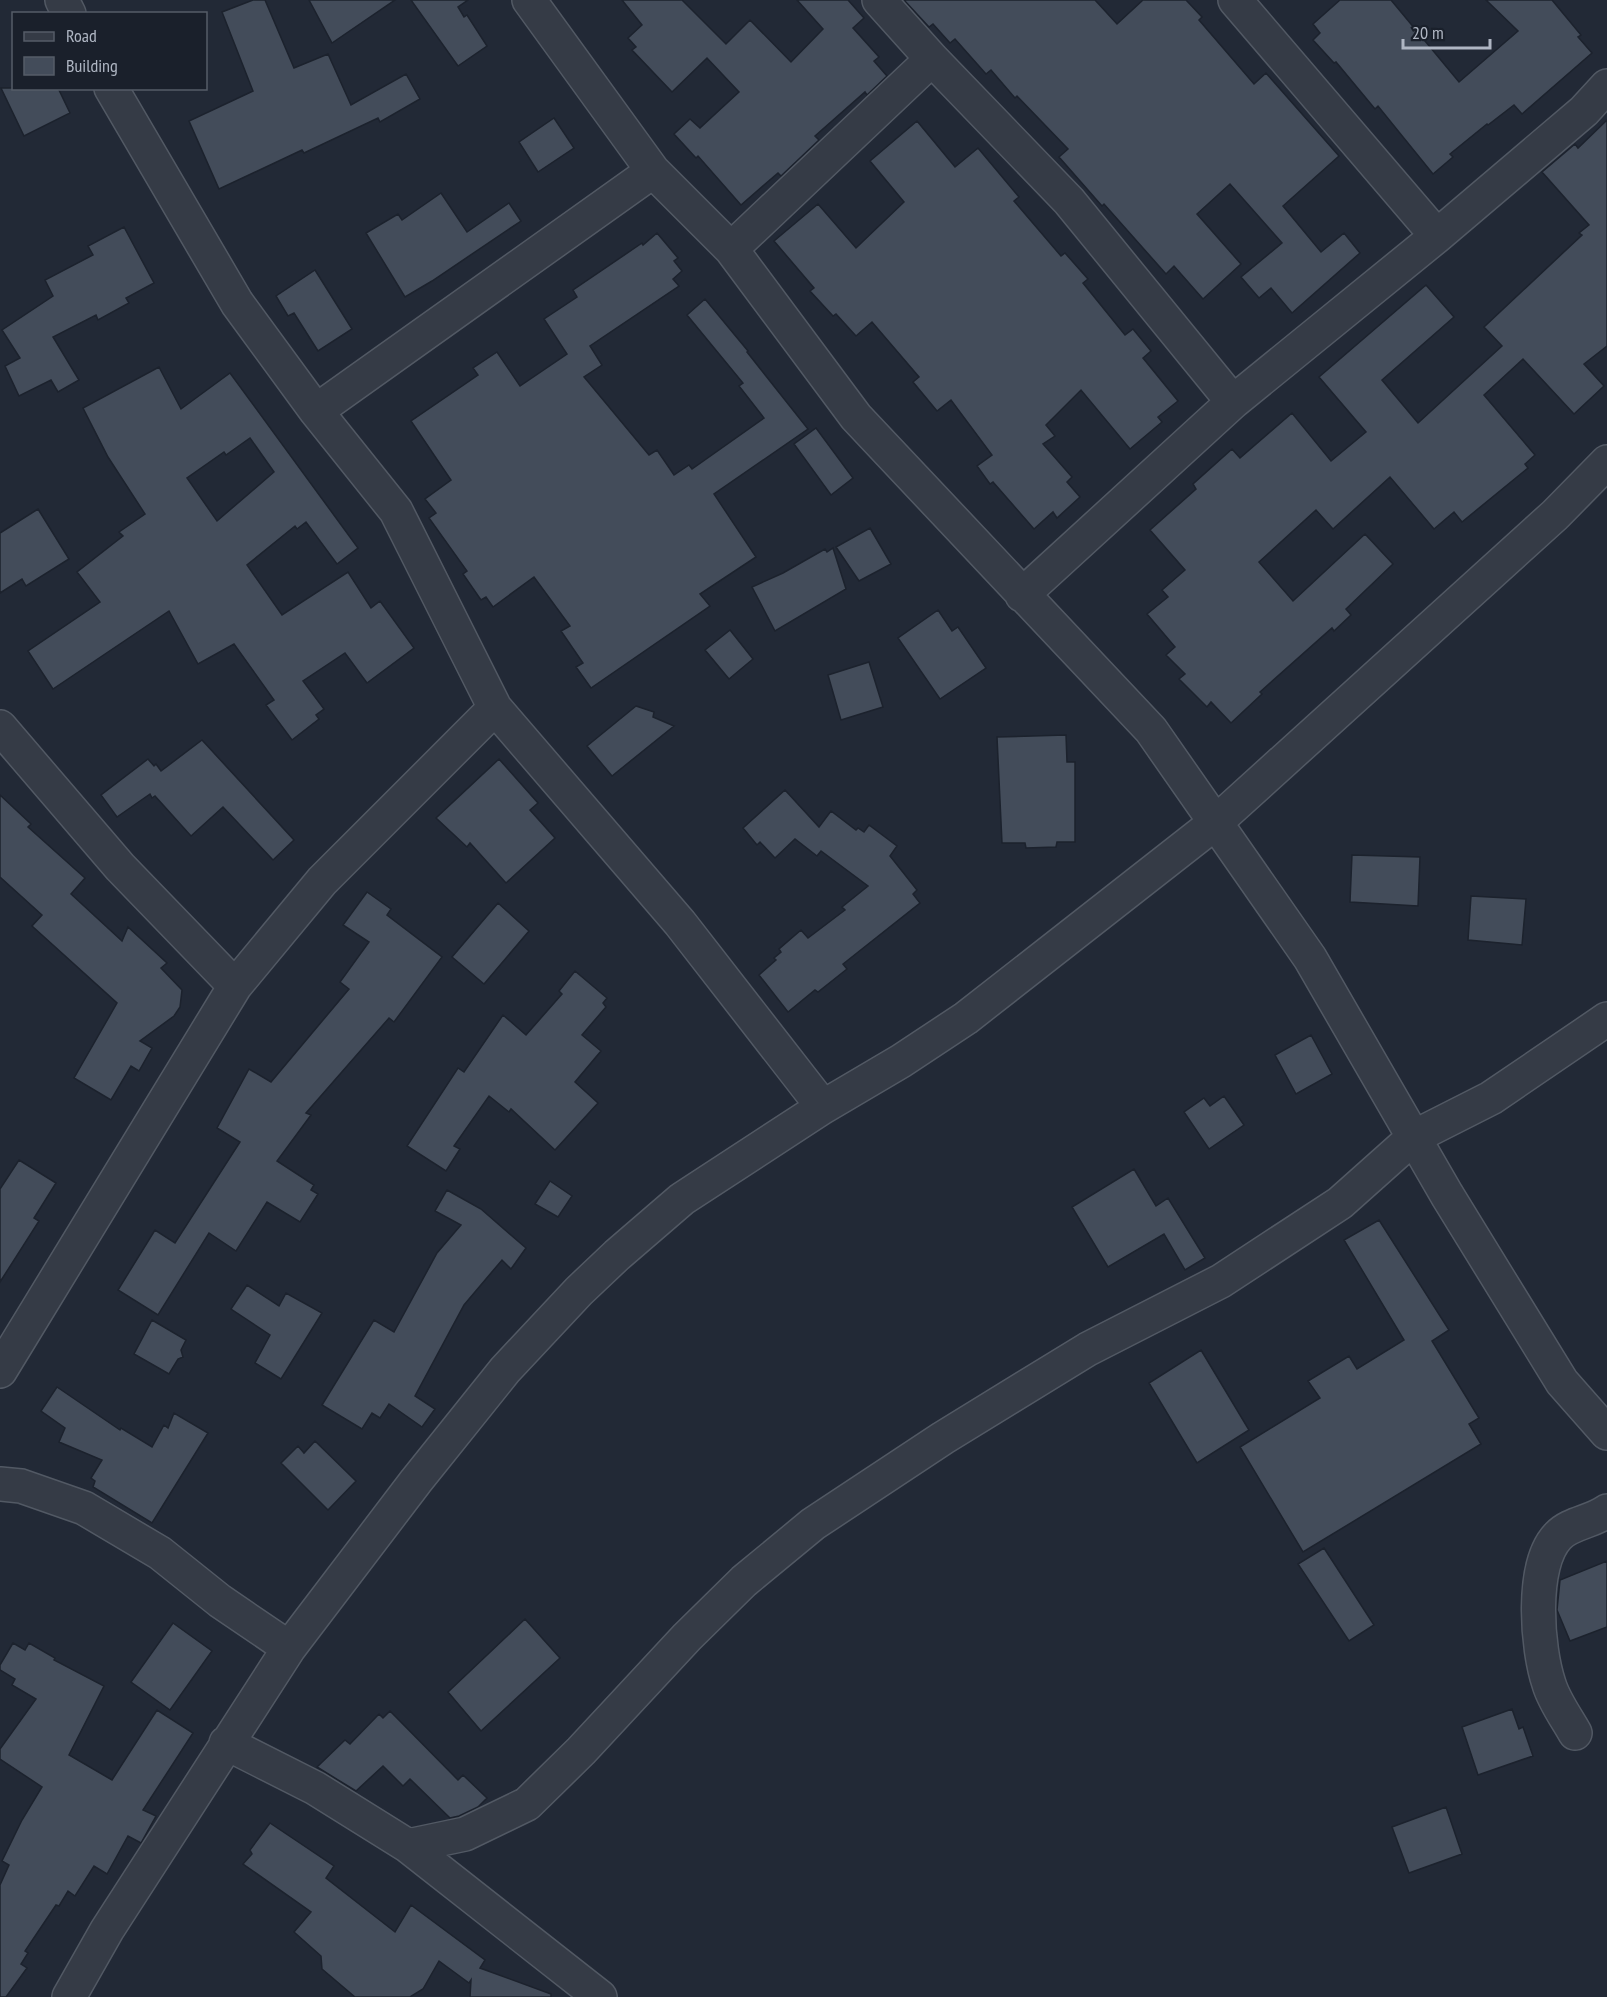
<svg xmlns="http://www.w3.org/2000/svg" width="1607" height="1997" font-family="'PT Sans Narrow',sans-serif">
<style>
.building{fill:#434c5a;stroke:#1c222d;stroke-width:1.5;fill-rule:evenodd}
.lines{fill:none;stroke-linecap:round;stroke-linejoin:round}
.minor-casing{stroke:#525964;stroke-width:36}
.minor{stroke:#353b46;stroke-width:33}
</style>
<rect width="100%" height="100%" fill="#222936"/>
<!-- building -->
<path class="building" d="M 253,0 L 265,0 L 294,68 L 328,54 L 351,105 L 406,74 L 420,99 L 380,122 L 378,118 L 304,153 L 302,150 L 219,189 L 189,121 L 253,91 L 222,12 Z
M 309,0 L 395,0 L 332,43 Z
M 411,0 L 468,0 L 458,7 L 464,17 L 467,15 L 487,46 L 458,66 Z
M 622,0 L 682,0 L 726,44 L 750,20 L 791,62 L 823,29 L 797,0 L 848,0 L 864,18 L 853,28 L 879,57 L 874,61 L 887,76 L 867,95 L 865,92 L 815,136 L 819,140 L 781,176 L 778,173 L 741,205 L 698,156 L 696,158 L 674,134 L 690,119 L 700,128 L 739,92 L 707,58 L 672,92 L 632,50 L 636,47 L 628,38 L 642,25 Z
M 904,0 L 1095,0 L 1117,24 L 1143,0 L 1186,0 L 1202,17 L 1199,20 L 1254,84 L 1266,73 L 1339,156 L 1283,206 L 1321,252 L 1344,233 L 1360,253 L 1292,313 L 1271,288 L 1259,298 L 1241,277 L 1282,243 L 1230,184 L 1197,214 L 1241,264 L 1203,299 L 1174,266 L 1166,274 L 1104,204 L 1102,206 L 1059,157 L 1068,149 L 1017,96 L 1015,98 L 991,70 L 986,74 L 955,39 L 950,43 L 933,24 L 929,27 Z
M 1340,0 L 1391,0 L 1459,82 L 1518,31 L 1486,0 L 1552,0 L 1581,35 L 1578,37 L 1592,53 L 1522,114 L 1514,105 L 1488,125 L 1487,124 L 1450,154 L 1453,157 L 1433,174 L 1378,106 L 1375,109 L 1336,62 L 1334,63 L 1313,40 L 1320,33 L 1313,24 Z
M 1,88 L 58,88 L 70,113 L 24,136 Z
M 554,118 L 574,148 L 538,172 L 519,142 Z
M 1607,120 L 1607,346 L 1584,364 L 1604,386 L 1574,414 L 1523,359 L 1484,395 L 1535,455 L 1525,464 L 1528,468 L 1462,522 L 1454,512 L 1434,529 L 1390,477 L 1333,529 L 1316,510 L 1259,562 L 1293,601 L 1365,534 L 1393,564 L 1346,609 L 1351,615 L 1334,631 L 1332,628 L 1260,692 L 1262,694 L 1231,723 L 1211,702 L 1207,707 L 1179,679 L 1185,674 L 1166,655 L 1175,647 L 1147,614 L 1168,597 L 1162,590 L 1185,570 L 1150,530 L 1196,489 L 1193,484 L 1232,449 L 1240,458 L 1292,413 L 1331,461 L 1366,432 L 1319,377 L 1426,285 L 1454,317 L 1382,380 L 1418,423 L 1502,346 L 1484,327 L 1582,235 L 1579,233 L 1589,225 L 1542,172 L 1575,144 L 1578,148 Z
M 917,121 L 955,167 L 978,148 L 1019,197 L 1014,201 L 1061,256 L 1065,253 L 1088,279 L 1083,283 L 1125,335 L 1133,329 L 1151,351 L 1143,358 L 1178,401 L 1158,417 L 1162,422 L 1130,449 L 1081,390 L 1046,425 L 1055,436 L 1043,444 L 1072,477 L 1067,482 L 1080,497 L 1057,518 L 1053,512 L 1034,529 L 993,482 L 990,484 L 977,466 L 992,455 L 951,400 L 937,411 L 913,382 L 919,377 L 872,322 L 856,336 L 836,314 L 833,316 L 810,291 L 814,288 L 774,241 L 818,204 L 856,248 L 904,202 L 870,161 Z
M 441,193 L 467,232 L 509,203 L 521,221 L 432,281 L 405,297 L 366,233 L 398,214 L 402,220 Z
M 124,227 L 154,283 L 126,298 L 129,303 L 98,320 L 96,315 L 53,337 L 79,380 L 58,392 L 51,380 L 19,396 L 5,366 L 20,358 L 2,330 L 53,296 L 45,280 L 93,255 L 88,246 Z
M 657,233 L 678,258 L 674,261 L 682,271 L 673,279 L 679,286 L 590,346 L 602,365 L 584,377 L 649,455 L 657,450 L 674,475 L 689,465 L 692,469 L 764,418 L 739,386 L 743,383 L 687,315 L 705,299 L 748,351 L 747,352 L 808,429 L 714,494 L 756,557 L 700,594 L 710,606 L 591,688 L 576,667 L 583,663 L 561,631 L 570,626 L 534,577 L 493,607 L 486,597 L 481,600 L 463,574 L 467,571 L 429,518 L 436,513 L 425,499 L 451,480 L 411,421 L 478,375 L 473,368 L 497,352 L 520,386 L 567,354 L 544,319 L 577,297 L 573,290 L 642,243 L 643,245 Z
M 315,270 L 352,329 L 318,351 L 294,313 L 288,316 L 276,296 Z
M 159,367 L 181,409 L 230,373 L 358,548 L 337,564 L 306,522 L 297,529 L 295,526 L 247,565 L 282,615 L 348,572 L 371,608 L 380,601 L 414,648 L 367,683 L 345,653 L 303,681 L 324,709 L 316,715 L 319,719 L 292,740 L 266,705 L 274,700 L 234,644 L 198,664 L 169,611 L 53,689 L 28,651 L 100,602 L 77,572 L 123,536 L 119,532 L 145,514 L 108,457 L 83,408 ZM 250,438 L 274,472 L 217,521 L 187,478 L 224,452 L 226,455 Z
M 816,428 L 853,478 L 831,495 L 794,444 Z
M 38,509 L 69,559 L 26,586 L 22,579 L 0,593 L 0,533 Z
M 870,528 L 891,564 L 859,581 L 836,547 Z
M 833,548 L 846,589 L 775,631 L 752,587 L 783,573 L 825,549 L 827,552 Z
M 938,610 L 952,631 L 958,627 L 986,668 L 940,699 L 898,638 Z
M 730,630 L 753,659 L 729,679 L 705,650 Z
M 869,662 L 883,707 L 841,720 L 828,675 Z
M 636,706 L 654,712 L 653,717 L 674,726 L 612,776 L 587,746 Z
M 1066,735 L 1067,762 L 1075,762 L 1075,842 L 1057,842 L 1056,847 L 1026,848 L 1025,843 L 1002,843 L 997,737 Z
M 202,740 L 294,840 L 273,860 L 223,807 L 191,836 L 155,796 L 152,798 L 150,794 L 117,817 L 101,795 L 148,759 L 154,766 L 156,764 L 161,771 Z
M 499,759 L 538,803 L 530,810 L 555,838 L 506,883 L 470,843 L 467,847 L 436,818 Z
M 785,790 L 819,827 L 831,811 L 856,830 L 858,828 L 864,832 L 869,825 L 897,846 L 890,856 L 917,890 L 913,894 L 920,903 L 843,964 L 847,969 L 818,992 L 815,990 L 788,1012 L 759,975 L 776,960 L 774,958 L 781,952 L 779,949 L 801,930 L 808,938 L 845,910 L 842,907 L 868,886 L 821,851 L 817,856 L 795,839 L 775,858 L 760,842 L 757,845 L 743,828 Z
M 0,795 L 31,824 L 28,827 L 85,878 L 71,894 L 122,941 L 128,927 L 167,963 L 161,968 L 182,990 L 180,1007 L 174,1016 L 140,1041 L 152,1048 L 139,1071 L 131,1066 L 111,1100 L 74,1078 L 117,1003 L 32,926 L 42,915 L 0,877 Z
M 1352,855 L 1420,857 L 1418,906 L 1350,902 Z
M 367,892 L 391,909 L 387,915 L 442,957 L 394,1022 L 389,1018 L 306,1113 L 311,1115 L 277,1161 L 314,1185 L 311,1190 L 318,1194 L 300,1222 L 267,1202 L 236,1251 L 209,1233 L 158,1315 L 118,1290 L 155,1230 L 175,1243 L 240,1142 L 217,1128 L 249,1069 L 271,1082 L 349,989 L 340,982 L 369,942 L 343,925 Z
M 1471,896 L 1526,899 L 1522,945 L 1468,940 Z
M 498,903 L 529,931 L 484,984 L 452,957 Z
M 575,971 L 607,998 L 603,1003 L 606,1007 L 582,1035 L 601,1051 L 575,1082 L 598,1103 L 555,1150 L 511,1109 L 509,1112 L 489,1096 L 454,1146 L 460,1149 L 446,1171 L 407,1146 L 458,1068 L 464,1072 L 503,1015 L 526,1035 L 562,994 L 559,991 Z
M 1311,1035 L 1332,1074 L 1296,1094 L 1275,1055 Z
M 1224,1096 L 1244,1125 L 1209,1149 L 1184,1112 L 1204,1098 L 1210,1106 Z
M 19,1160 L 56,1183 L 34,1218 L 39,1221 L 0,1282 L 0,1189 Z
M 1134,1169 L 1156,1206 L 1168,1198 L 1205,1258 L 1185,1270 L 1164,1234 L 1108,1267 L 1072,1207 Z
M 550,1181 L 572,1196 L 558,1217 L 535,1204 Z
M 447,1190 L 481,1209 L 526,1248 L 511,1269 L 502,1260 L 464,1305 L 415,1396 L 435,1409 L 422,1427 L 389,1404 L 380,1418 L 372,1413 L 362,1429 L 322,1405 L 374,1320 L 394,1332 L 437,1253 L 461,1225 L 435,1211 Z
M 1379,1220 L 1449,1330 L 1432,1341 L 1479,1418 L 1469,1424 L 1481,1444 L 1303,1552 L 1240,1447 L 1320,1398 L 1308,1381 L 1349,1356 L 1357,1369 L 1404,1340 L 1344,1240 Z
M 247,1285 L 279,1306 L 286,1293 L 322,1313 L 281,1379 L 255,1363 L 270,1335 L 231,1309 Z
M 152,1320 L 186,1340 L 181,1350 L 183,1357 L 178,1359 L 169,1374 L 134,1354 Z
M 1201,1350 L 1249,1430 L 1197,1463 L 1149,1383 Z
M 57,1387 L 120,1430 L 121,1428 L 152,1447 L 164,1425 L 168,1428 L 174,1413 L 208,1433 L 152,1523 L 93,1487 L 95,1481 L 91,1478 L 102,1460 L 59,1442 L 65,1428 L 41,1411 Z
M 315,1441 L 356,1481 L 328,1510 L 281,1463 L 298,1446 L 304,1453 Z
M 1324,1548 L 1374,1625 L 1349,1641 L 1298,1564 Z
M 1607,1561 L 1607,1627 L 1570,1641 L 1557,1610 L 1560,1580 Z
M 525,1619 L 560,1658 L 481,1731 L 448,1692 Z
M 173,1623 L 212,1651 L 170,1710 L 131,1682 Z
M 13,1643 L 25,1650 L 29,1643 L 55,1658 L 54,1660 L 104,1686 L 69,1755 L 112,1780 L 157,1710 L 193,1733 L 143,1810 L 156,1816 L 141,1843 L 128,1836 L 107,1874 L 94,1866 L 75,1896 L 68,1891 L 59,1906 L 56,1905 L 25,1951 L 28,1953 L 21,1964 L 27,1968 L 6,1997 L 0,1997 L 0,1885 L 9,1865 L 2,1861 L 22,1820 L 42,1787 L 0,1759 L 0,1749 L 36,1699 L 12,1685 L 15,1679 L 0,1670 L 0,1665 Z
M 1512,1709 L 1519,1729 L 1523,1727 L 1533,1756 L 1478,1775 L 1462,1727 Z
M 390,1711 L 458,1780 L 463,1775 L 487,1798 L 478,1807 L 459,1816 L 450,1818 L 410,1779 L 403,1786 L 383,1766 L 356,1791 L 317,1767 L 345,1740 L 350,1744 L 379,1714 L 383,1718 Z
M 1446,1807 L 1462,1854 L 1409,1873 L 1392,1827 Z
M 270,1823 L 334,1866 L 326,1878 L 395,1932 L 411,1905 L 485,1960 L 480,1968 L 551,1994 L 551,1997 L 470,1997 L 471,1980 L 469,1983 L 439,1961 L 423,1989 L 410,1997 L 355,1997 L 322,1969 L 321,1956 L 294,1932 L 311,1912 L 243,1864 L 252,1854 L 250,1850 Z"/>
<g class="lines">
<!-- minor casing -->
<g class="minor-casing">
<path id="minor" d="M 62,0 L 69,14
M 529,0 L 653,171 L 731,249 L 856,417 L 1151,730 L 1310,958 L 1447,1195 L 1562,1382 L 1607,1433
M 879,0 L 932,59 L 1069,201 L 1233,402
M 1235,0 L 1437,236
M 111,88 L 237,303 L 316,411 L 396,511 L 495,708 L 680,923 L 823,1107
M 731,249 L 932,59
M 316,411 L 653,171
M 1022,595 L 1233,402 L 1437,236 L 1584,111 L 1607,86
M 0,727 L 120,867 L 235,986
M 0,1371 L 235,986 L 322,881 L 495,708
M 0,1484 L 21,1486 L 84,1508 L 160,1553 L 220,1601 L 289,1648
M 1575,1733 C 1566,1717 1554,1701 1549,1684 C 1537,1649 1530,1565 1558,1536 C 1570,1523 1592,1522 1607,1511
M 226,1743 L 315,1788 L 408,1846 L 600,1997
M 408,1846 L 465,1834 L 527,1804 L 581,1751 L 687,1637 L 744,1581 L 813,1524 L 943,1438 L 1088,1349 L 1221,1281 L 1340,1203 L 1414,1137 L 1491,1098 L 1607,1019
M 69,1997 L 107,1930 L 289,1648 L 416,1481 L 505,1370 L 579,1291 L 617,1255 L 682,1199 L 823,1107 L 901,1061 L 966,1018 L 1215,823 L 1555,515 L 1607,462"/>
</g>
<!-- minor -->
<use href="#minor" class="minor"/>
</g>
<!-- legend -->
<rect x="12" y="12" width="195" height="78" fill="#1a202b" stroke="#565c68" stroke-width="1.5"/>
<rect x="24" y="32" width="30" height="9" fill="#353b46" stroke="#565c68" stroke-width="1.5"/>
<text x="66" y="42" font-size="18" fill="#afb6c3">Road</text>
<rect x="24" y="57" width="30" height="18" fill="#434c5a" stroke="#565c68" stroke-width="1.5"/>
<text x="66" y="72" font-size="18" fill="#afb6c3">Building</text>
<!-- scale -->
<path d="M1403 39v9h87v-9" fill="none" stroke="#afb6c3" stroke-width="3"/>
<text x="1412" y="39" font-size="18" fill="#afb6c3" stroke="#1a202b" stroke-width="4.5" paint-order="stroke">20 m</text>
</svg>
